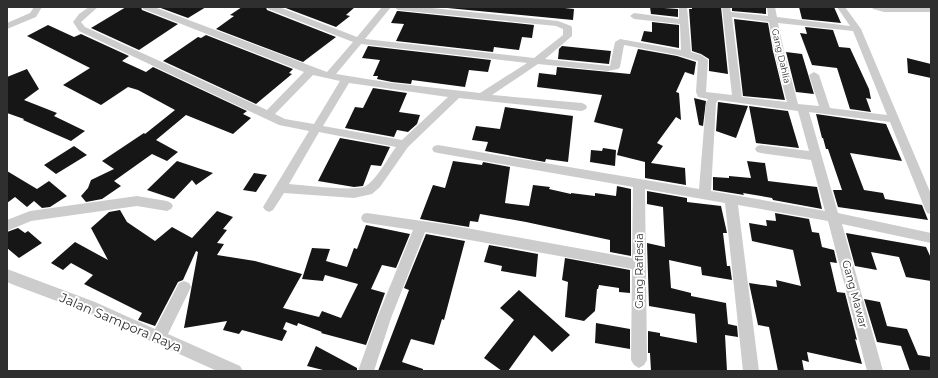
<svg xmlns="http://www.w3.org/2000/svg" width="938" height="378" font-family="Montserrat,sans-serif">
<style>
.building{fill:#161616}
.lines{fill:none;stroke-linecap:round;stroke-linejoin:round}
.street{fill:#ccc;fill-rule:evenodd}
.labels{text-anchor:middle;stroke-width:4;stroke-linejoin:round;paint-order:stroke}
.far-street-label{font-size:9px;fill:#2f2f2f;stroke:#fff}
.street-label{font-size:11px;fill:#2f2f2f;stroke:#fff}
.near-street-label{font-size:13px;fill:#2f2f2f;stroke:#fff}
</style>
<rect width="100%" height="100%" fill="#fff"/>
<!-- building -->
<path class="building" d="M 126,7 L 141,7 L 142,10 L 178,24 L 139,50 L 91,28 Z
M 158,7 L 206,7 L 188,18 Z
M 242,7 L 266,7 L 267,10 L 336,37 L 303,62 L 216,29 L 234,16 L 230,15 Z
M 283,7 L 355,7 L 346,15 L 350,16 L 336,27 Z
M 437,7 L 555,7 L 574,9 L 573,20 Z
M 650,7 L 678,9 L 678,17 L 651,14 Z
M 692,7 L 721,7 L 728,74 L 709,71 L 709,59 L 701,54 L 692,51 L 689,9 L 692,9 Z
M 732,7 L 766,7 L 766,14 L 732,11 Z
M 799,7 L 834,7 L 841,23 L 802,19 Z
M 397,11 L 398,11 L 534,25 L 532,38 L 522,37 L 519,50 L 494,47 L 493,52 L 396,41 L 404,24 L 391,23 Z
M 734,19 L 768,23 L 773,51 L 785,100 L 743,96 Z
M 652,22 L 679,25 L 679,48 L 641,41 L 644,31 L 652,32 Z
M 48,25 L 74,37 L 81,34 L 129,56 L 122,61 L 146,72 L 153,67 L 247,111 L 243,114 L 251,118 L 233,134 L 186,115 L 156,140 L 178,152 L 167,161 L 152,154 L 114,181 L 121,186 L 102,199 L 86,202 L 81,196 L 88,188 L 91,180 L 114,169 L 102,161 L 144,133 L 145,134 L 175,110 L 138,90 L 128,87 L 101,105 L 63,85 L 90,68 L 27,36 Z
M 805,27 L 833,30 L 839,47 L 850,48 L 869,89 L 871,99 L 866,98 L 871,112 L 850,109 L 837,68 L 812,65 L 800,33 L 807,34 Z
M 206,35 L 293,69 L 289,73 L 292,74 L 256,104 L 163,61 L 198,37 L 201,38 Z
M 368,46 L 491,60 L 488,72 L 469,70 L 465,87 L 412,80 L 411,84 L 392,82 L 377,79 L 378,76 L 373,76 L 380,60 L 362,58 Z
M 562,46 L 611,51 L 609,64 L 558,59 L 559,49 Z
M 638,49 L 677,56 L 696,62 L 694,75 L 685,72 L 676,92 L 679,93 L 681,120 L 676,117 L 657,143 L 663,146 L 651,163 L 685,168 L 686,185 L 645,178 L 645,162 L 617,155 L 623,129 L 594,122 L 602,95 L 537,87 L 539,73 L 556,75 L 557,67 L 630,74 Z
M 786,52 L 802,54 L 814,94 L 796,92 Z
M 907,58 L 931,64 L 931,78 L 908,73 Z
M 27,69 L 39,89 L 24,100 L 57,113 L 54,116 L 85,131 L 71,141 L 23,120 L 24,119 L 7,113 L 7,77 Z
M 373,88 L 407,93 L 399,112 L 420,115 L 417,124 L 408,132 L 397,130 L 394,137 L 345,128 L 355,107 L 363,108 Z
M 694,98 L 706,101 L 703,126 L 699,125 Z
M 718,102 L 748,106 L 736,138 L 716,131 Z
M 749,106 L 788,111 L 799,148 L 756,143 Z
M 505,107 L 573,116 L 568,162 L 546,159 L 545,162 L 485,151 L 488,142 L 472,140 L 476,126 L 500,129 Z
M 816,114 L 886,124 L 902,161 L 850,153 L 864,190 L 883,193 L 885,199 L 922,205 L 928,220 L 838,207 L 833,190 L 842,190 L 828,149 L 826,149 L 823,138 L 822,138 Z
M 340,138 L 390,147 L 381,166 L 371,165 L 363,186 L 354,187 L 318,181 Z
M 74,146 L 87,155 L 56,174 L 44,165 Z
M 603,148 L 616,150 L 615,166 L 590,162 L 591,150 L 602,151 Z
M 177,161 L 213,173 L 196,185 L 192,180 L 174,199 L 147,190 Z
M 453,161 L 482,165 L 483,162 L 510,167 L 505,203 L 529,206 L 533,185 L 550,187 L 549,189 L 571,194 L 571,193 L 595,196 L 595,193 L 616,196 L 617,186 L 631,189 L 631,256 L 610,252 L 610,240 L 526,222 L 480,214 L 478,222 L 470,221 L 469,227 L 420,219 L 433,185 L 445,188 Z
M 747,161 L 765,163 L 768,181 L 817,187 L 822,209 L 773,200 L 772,198 L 743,193 L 744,195 L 713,190 L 713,177 L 729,178 L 729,176 L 751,178 Z
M 7,171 L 37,189 L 49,181 L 67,196 L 50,207 L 42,208 L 34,201 L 27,207 L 15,197 L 7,203 Z
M 254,173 L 267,175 L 256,192 L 243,190 Z
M 647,191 L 687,198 L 687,202 L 721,206 L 727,233 L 723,233 L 727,266 L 730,266 L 732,280 L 702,275 L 701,267 L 669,260 L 671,288 L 691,293 L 691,296 L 726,303 L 728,324 L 737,326 L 738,337 L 725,335 L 727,371 L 651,371 L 650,353 L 648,353 L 648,331 L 660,333 L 660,336 L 697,343 L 695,314 L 649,306 L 647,243 L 665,247 L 663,207 L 647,204 Z
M 120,210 L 127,222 L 155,241 L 172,227 L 192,238 L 217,211 L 233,217 L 223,229 L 227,230 L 217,243 L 224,244 L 217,255 L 255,261 L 302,274 L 283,308 L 319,317 L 322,311 L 341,318 L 358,284 L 325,275 L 323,281 L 302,279 L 312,248 L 330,249 L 326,261 L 347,267 L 354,248 L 357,249 L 366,225 L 410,234 L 396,268 L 382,265 L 371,289 L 385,293 L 366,345 L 321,333 L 322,332 L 298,323 L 297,326 L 286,322 L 283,329 L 287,331 L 282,341 L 242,330 L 239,334 L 223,330 L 227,321 L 184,328 L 198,252 L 196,251 L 183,280 L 178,282 L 155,326 L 138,320 L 142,313 L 84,284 L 93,275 L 71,263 L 63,270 L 51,263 L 75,242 L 108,260 L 91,228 L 109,212 Z
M 775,213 L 809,219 L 812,232 L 819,233 L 822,247 L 834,250 L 837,263 L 830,262 L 837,292 L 845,293 L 857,340 L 855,339 L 862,364 L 807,352 L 809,362 L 802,360 L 804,371 L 778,371 L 769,327 L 758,325 L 749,283 L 777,287 L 776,280 L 801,286 L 793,250 L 752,241 L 749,223 L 767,226 L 766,220 L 776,221 Z
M 18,228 L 25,233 L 28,231 L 42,243 L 19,258 L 7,248 L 7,232 Z
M 846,233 L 926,247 L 931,258 L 931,281 L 906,277 L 899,257 L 871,252 L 877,270 L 855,266 Z
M 426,234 L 465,241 L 444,320 L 442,319 L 434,345 L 411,339 L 402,362 L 423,369 L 423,371 L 378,371 L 409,290 L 404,288 Z
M 489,245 L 538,254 L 536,277 L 501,271 L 502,266 L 484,262 Z
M 565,258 L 630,270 L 630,293 L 619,292 L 619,288 L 599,285 L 598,289 L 597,289 L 595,311 L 584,321 L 565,317 L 568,282 L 562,280 Z
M 519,290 L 570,335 L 552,352 L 534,335 L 508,371 L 502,371 L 484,358 L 514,320 L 500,308 Z
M 864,299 L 880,302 L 887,326 L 907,329 L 918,355 L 931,357 L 931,371 L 910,371 L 901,346 L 877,342 Z
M 596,323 L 630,329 L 630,349 L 595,343 Z
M 316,346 L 357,368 L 357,371 L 327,371 L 307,366 Z"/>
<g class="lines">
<!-- street -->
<path class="street" d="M 34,7 L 42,7 L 36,17 L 7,29 L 7,23 L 30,13 Z
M 89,7 L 98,7 L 81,22 L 85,27 L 267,110 L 304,72 L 143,9 L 142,7 L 154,7 L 327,72 L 353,42 L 268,9 L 267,7 L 279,7 L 357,37 L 382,7 L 391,7 L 365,39 L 534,58 L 563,35 L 563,29 L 556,26 L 398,10 L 394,7 L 422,7 L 558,21 L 571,26 L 572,28 L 572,36 L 545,59 L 610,66 L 615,42 L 620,39 L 681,50 L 680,24 L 634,19 L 630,16 L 634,13 L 679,19 L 679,7 L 687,7 L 691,52 L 701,55 L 708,60 L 706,92 L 732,95 L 722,7 L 730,7 L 731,12 L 768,16 L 767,7 L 775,7 L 777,17 L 850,26 L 837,7 L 845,7 L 861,29 L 931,194 L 931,214 L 927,213 L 925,209 L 890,122 L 809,112 L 838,213 L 931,233 L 931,243 L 842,224 L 883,371 L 867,371 L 828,221 L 738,205 L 759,371 L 743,371 L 725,203 L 645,189 L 647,360 L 644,365 L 639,368 L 634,365 L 631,360 L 632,269 L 425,232 L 391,318 L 374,371 L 358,371 L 377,318 L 413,230 L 367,223 L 363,222 L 361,218 L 363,214 L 367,213 L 450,225 L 632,258 L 633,187 L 438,153 L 434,152 L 432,149 L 434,146 L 438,145 L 699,189 L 706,103 L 708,99 L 698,97 L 696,92 L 698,61 L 677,55 L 624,45 L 620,67 L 618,69 L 608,71 L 538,64 L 492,95 L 582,103 L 586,105 L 587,107 L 586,109 L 582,111 L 459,98 L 408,147 L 380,187 L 372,194 L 354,198 L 284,193 L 273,210 L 269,212 L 265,210 L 263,207 L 309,131 L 279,125 L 79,31 L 73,22 L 79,14 ZM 732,17 L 769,22 L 774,51 L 787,102 L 742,97 ZM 778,23 L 853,31 L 887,115 L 830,108 L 819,75 L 814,72 L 809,75 L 819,106 L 798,104 L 784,51 ZM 361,44 L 527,63 L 480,93 L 392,83 L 336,74 ZM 313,75 L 340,81 L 314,124 L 285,119 L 275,114 ZM 349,83 L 448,97 L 402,140 L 323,126 ZM 718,100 L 798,111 L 809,151 L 761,145 L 757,146 L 755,149 L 757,152 L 761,153 L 811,160 L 825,211 L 711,191 L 716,103 ZM 319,132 L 396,147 C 388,158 377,179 366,186 C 357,192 303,185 289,184 Z
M 872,7 L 931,7 L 931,12 L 884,12 L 873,9 Z
M 137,196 L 167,201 L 171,203 L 173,206 L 171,209 L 167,211 L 137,206 L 31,221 L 7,231 L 7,220 L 30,211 Z
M 7,269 L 95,302 L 155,329 L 179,283 L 184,281 L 189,283 L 191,287 L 168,334 L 240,366 L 243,371 L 217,371 L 86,312 L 14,285 L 7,282 Z"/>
</g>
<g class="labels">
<!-- far-street labels -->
<g class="far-street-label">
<text transform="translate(781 56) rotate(77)" y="3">Gang Dahlia</text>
</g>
<!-- street labels -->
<g class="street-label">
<text transform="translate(639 271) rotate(-90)" y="4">Gang Raflesia</text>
<text transform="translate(855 294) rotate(75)" y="4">Gang Mawar</text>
</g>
<!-- near-street labels -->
<g class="near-street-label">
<text transform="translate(121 322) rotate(23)" y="5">Jalan Sampora Raya</text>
</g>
</g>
<!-- border -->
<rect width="938" height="378" fill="none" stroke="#2f2f2f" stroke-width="16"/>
</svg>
